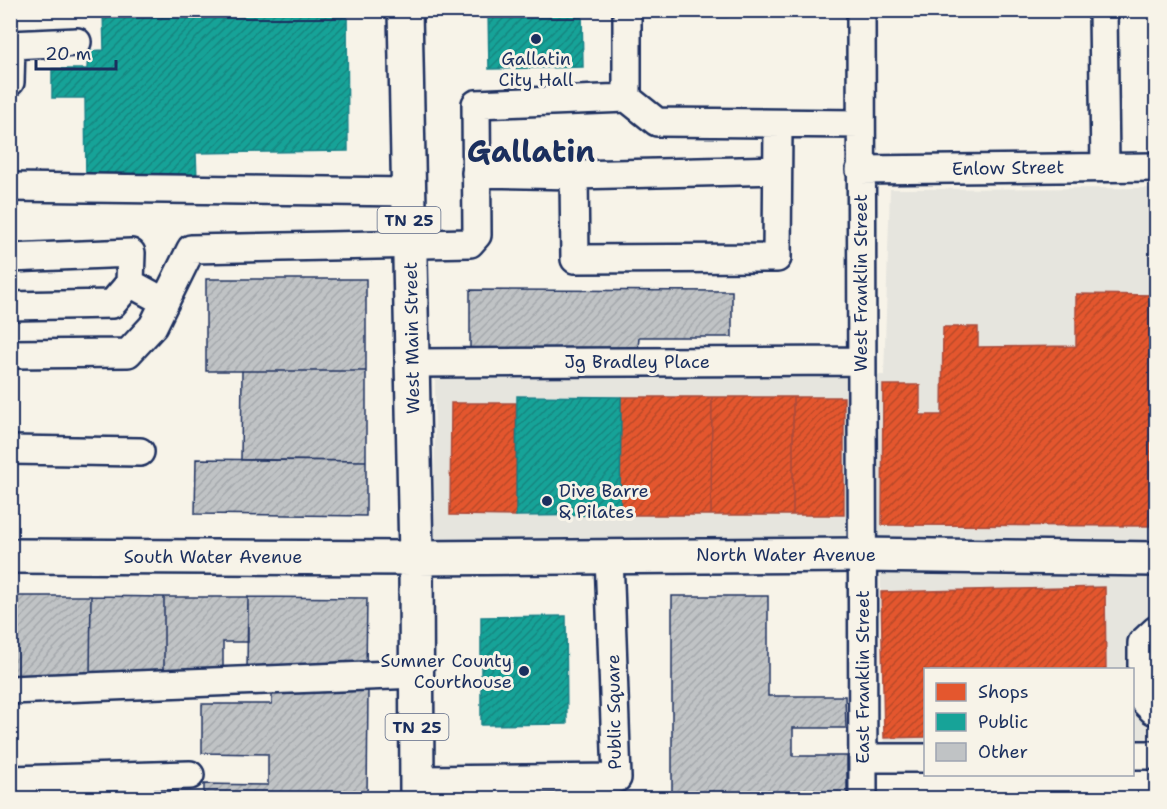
<svg xmlns="http://www.w3.org/2000/svg" width="1167" height="809" font-family="'Shantell Sans',sans-serif">
<style>
.built{fill:#e6e5de}
.shops{fill:url(#shops-hatch);stroke:#a84b3c;stroke-width:1.5}
.public{fill:url(#public-hatch);stroke:#188087;stroke-width:1.5}
.building{fill:url(#building-hatch);stroke:#1b2f5e;stroke-width:1.5}
.lines{fill:none;stroke-linecap:round;stroke-linejoin:round}
.minor-casing{stroke:#1b2f5e;stroke-width:32}
.major-casing{stroke:#1b2f5e;stroke-width:38}
.minor{stroke:#f7f3e8;stroke-width:27}
.major{stroke:#f7f3e8;stroke-width:33}
.poi-dot{fill:#1b2f5e;stroke:#f7f3e8;stroke-width:2}
.labels{text-anchor:middle;stroke-width:6;stroke-linejoin:round;paint-order:stroke}
.shield{fill:#f7f3e8;stroke:#5d6a87;stroke-width:1.5}
.shield-label{font-size:16px;font-weight:bold;fill:#1b2f5e}
.poi-label{font-size:18px;fill:#1b2f5e;stroke:#f7f3e8}
.street-label{font-size:18px;fill:#1b2f5e;stroke:#f7f3e8}
.town-label{font-size:30px;font-weight:bold;fill:#1b2f5e;stroke:#f7f3e8}
</style>
<defs>
<pattern id="shops-hatch" width="6" height="6" patternUnits="userSpaceOnUse" patternTransform="scale(1.5)"><rect width="6" height="6" fill="#e4572e"/><path d="M-1 1l2-2M0 6l6-6M5 7l2-2" fill="none" stroke="#b8482a"/></pattern>
<pattern id="public-hatch" width="6" height="6" patternUnits="userSpaceOnUse" patternTransform="scale(1.5)"><rect width="6" height="6" fill="#17a398"/><path d="M-1 1l2-2M0 6l6-6M5 7l2-2" fill="none" stroke="#14857f"/></pattern>
<pattern id="building-hatch" width="6" height="6" patternUnits="userSpaceOnUse" patternTransform="scale(1.5)"><rect width="6" height="6" fill="#c0c3c5"/><path d="M-1 1l2-2M0 6l6-6M5 7l2-2" fill="none" stroke="#a4a8ac"/></pattern>
</defs>
<rect width="100%" height="100%" fill="#f7f3e8"/>
<filter id="ink" filterUnits="userSpaceOnUse"><feTurbulence type="fractalNoise" baseFrequency=".0167" numOctaves="2"/><feDisplacementMap in="SourceGraphic" scale="12" xChannelSelector="R" yChannelSelector="G"/><feConvolveMatrix kernelMatrix="1 2 1 2 8 2 1 2 1" color-interpolation-filters="sRGB"/></filter>
<g filter="url(#ink)">
<!-- built -->
<path class="built" d="M 1156,188 L 1156,768 L 1133,769 L 1132,670 L 926,670 L 925,770 L 882,770 L 884,738 L 880,542 L 434,543 L 435,378 L 884,375 L 890,189 Z"/>
<!-- shops -->
<path class="shops" d="M 1076,294 L 1156,295 L 1156,526 L 882,525 L 883,385 L 920,385 L 920,415 L 942,415 L 943,327 L 978,327 L 978,347 L 1076,346 Z
M 621,397 L 712,397 L 711,515 L 620,515 Z
M 712,397 L 793,397 L 793,515 L 711,515 Z
M 793,397 L 844,397 L 844,515 L 793,515 Z
M 451,403 L 516,403 L 516,516 L 450,515 Z
M 1105,587 L 1106,670 L 926,670 L 926,737 L 884,738 L 881,592 Z"/>
<!-- public -->
<path class="public" d="M 103,10 L 347,10 L 348,151 L 196,153 L 197,180 L 86,181 L 85,98 L 52,98 L 52,69 L 87,69 L 88,51 L 104,50 Z
M 488,10 L 582,10 L 583,67 L 489,69 Z
M 649,10 L 727,10 L 727,17 L 649,17 Z
M 517,396 L 621,397 L 620,515 L 516,516 Z
M 566,616 L 567,724 L 481,725 L 481,617 Z"/>
<!-- building -->
<path class="building" d="M 206,279 L 366,279 L 366,371 L 206,371 Z
M 470,290 L 732,291 L 732,337 L 639,337 L 638,351 L 470,350 Z
M 242,371 L 366,371 L 366,461 L 241,460 Z
M 196,459 L 366,461 L 366,516 L 195,514 Z
M 10,596 L 91,596 L 90,676 L 10,676 Z
M 91,596 L 164,597 L 164,676 L 90,676 Z
M 672,596 L 768,596 L 768,696 L 845,696 L 846,728 L 793,728 L 793,756 L 847,756 L 847,798 L 672,798 Z
M 164,597 L 248,597 L 248,642 L 223,642 L 223,675 L 164,676 Z
M 248,597 L 367,598 L 366,671 L 247,670 Z
M 272,691 L 368,691 L 367,798 L 204,798 L 204,784 L 268,785 L 268,754 L 202,753 L 202,704 L 272,704 Z"/>
<g class="lines">
<!-- minor casing -->
<g class="minor-casing">
<path id="minor" d="M 627,10 L 627,98
M 861,10 L 863,798
M 1103,10 L 1105,167
M 10,45 L 77,42
M 10,82 L 11,45
M 860,170 L 1156,167
M 476,173 L 574,175 L 777,170
M 574,175 L 575,259 L 777,258 L 778,124
M 10,187 L 409,192
M 10,258 L 131,253 L 130,283 L 165,302
M 10,306 L 112,304 L 130,283
M 10,354 L 128,353 L 153,326 L 191,249 L 470,243 L 477,235 L 476,104 L 627,98 L 657,122 L 860,124
M 412,363 L 861,361
M 10,450 L 140,452
M 1156,630 L 1142,643 L 1142,699 L 1153,710 L 1156,710
M 10,690 L 417,674
M 1132,755 L 1156,755
M 863,758 L 926,758
M 10,780 L 190,775
M 418,780 L 617,778 L 609,556"/>
</g>
<!-- major casing -->
<g class="major-casing">
<path id="major" d="M 405,10 L 416,558 L 417,798
M 10,556 L 416,558 L 862,555 L 1156,559"/>
</g>
<!-- minor -->
<use href="#minor" class="minor"/>
<!-- major -->
<use href="#major" class="major"/>
</g>
</g>
<!-- markers -->
<g class="poi-dot">
<circle cx="536" cy="39" r="6"/>
<circle cx="547" cy="501" r="6"/>
<circle cx="524" cy="671" r="6"/>
</g>
<g class="labels">
<!-- shield labels -->
<g class="shield">
<rect x="377.5" y="207" width="63" height="26" rx="4.5"/>
<rect x="385.5" y="714" width="63" height="26" rx="4.5"/>
</g>
<g class="shield-label">
<text x="409" y="226">TN 25</text>
<text x="417" y="733">TN 25</text>
</g>
<!-- poi labels -->
<g class="poi-label">
<text x="536" y="65">Gallatin<tspan x="536" dy="21">City Hall</tspan></text>
<text x="559" y="497" text-anchor="start">Dive Barre<tspan x="559" dy="21">&amp; Pilates</tspan></text>
<text x="512" y="667" text-anchor="end">Sumner County<tspan x="512" dy="21">Courthouse</tspan></text>
</g>
<!-- street labels -->
<g class="street-label">
<text transform="translate(1008 168) rotate(-1)" y="6">Enlow Street</text>
<text transform="translate(861 283) rotate(-90)" y="6">West Franklin Street</text>
<text transform="translate(412 338) rotate(-91)" y="6">West Main Street</text>
<text x="637" y="368">Jg Bradley Place</text>
<text x="786" y="561">North Water Avenue</text>
<text x="213" y="563">South Water Avenue</text>
<text transform="translate(863 677) rotate(-90)" y="6">East Franklin Street</text>
<text transform="translate(614 712) rotate(-91)" y="6">Public Square</text>
</g>
<!-- town labels -->
<g class="town-label">
<text x="531" y="162">Gallatin</text>
</g>
</g>
<!-- margin -->
<rect width="1167" height="809" fill="none" stroke="#f7f3e8" stroke-width="36"/>
<rect x="18" y="18" width="1131" height="773" fill="none" stroke="#1b2f5e" stroke-width="2" filter="url(#ink)"/>
<!-- legend -->
<rect x="924" y="668" width="210" height="108" fill="#f7f3e8" stroke="#9fa5b1" stroke-width="1.5"/>
<rect x="936" y="683" width="30" height="18" fill="#e4572e" stroke="#9fa5b1" stroke-width="1.5"/>
<text x="978" y="698" font-size="18" fill="#1b2f5e">Shops</text>
<rect x="936" y="713" width="30" height="18" fill="#17a398" stroke="#9fa5b1" stroke-width="1.5"/>
<text x="978" y="728" font-size="18" fill="#1b2f5e">Public</text>
<rect x="936" y="743" width="30" height="18" fill="#c0c3c5" stroke="#9fa5b1" stroke-width="1.5"/>
<text x="978" y="758" font-size="18" fill="#1b2f5e">Other</text>
<!-- scale -->
<path d="M36 60v9h80v-9" fill="none" stroke="#1b2f5e" stroke-width="3"/>
<text x="45" y="60" font-size="18" fill="#1b2f5e" stroke="#f7f3e8" stroke-width="4.5" paint-order="stroke">20 m</text>
</svg>
